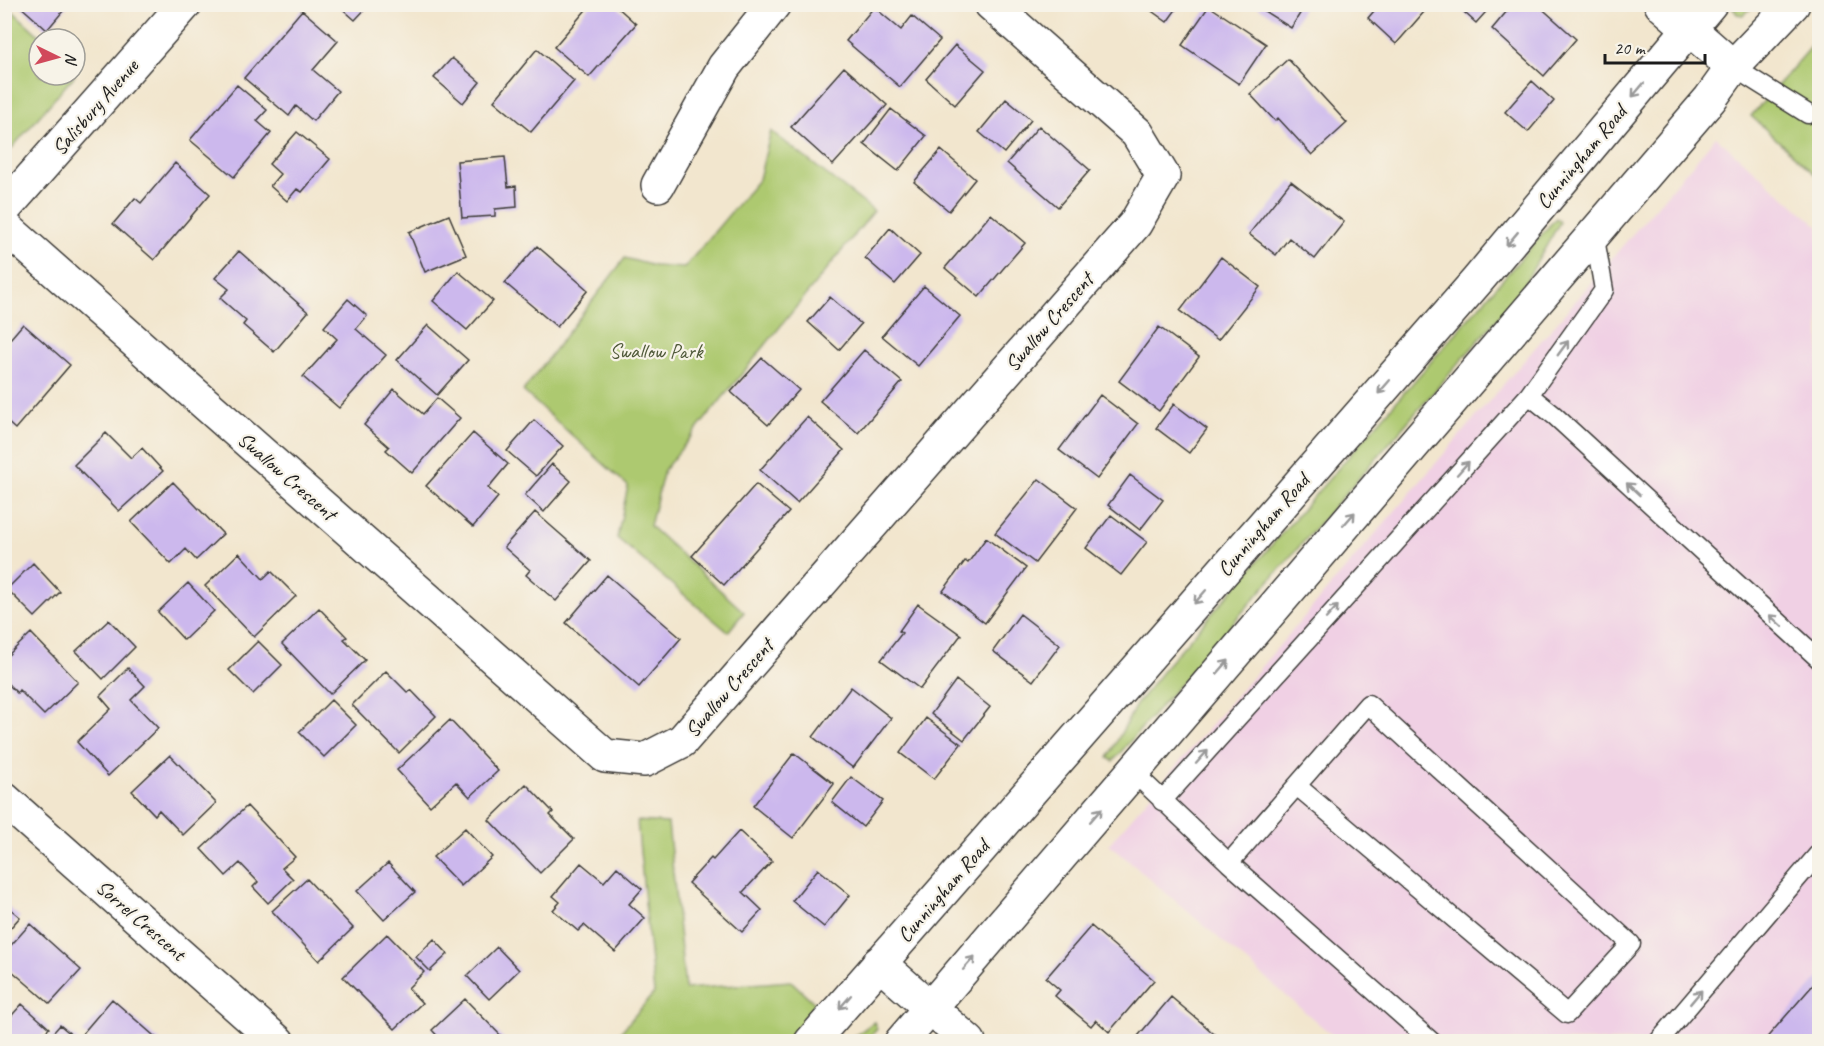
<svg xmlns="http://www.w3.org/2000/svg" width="1824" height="1046" font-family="Caveat,sans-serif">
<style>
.built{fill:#f0d0e4}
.green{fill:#adc970;stroke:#647246;stroke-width:1.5}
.building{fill:#ccb8ed}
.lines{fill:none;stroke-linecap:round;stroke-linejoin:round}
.service-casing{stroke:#3c3a37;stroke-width:21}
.minor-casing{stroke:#3c3a37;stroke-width:36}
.tertiary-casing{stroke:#3c3a37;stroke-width:36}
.secondary-casing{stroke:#3c3a37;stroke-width:36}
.service{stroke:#fff;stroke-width:18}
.minor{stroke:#fff;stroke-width:33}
.tertiary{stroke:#fff;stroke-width:33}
.secondary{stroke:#fff;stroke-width:33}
.oneway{stroke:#999}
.labels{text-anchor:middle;stroke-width:4.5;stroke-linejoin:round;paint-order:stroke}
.street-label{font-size:21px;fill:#1c1c1c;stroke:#f7f3e8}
.park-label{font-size:21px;fill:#4f5939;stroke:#f7f3e8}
</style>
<rect width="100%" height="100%" fill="#f7f3e8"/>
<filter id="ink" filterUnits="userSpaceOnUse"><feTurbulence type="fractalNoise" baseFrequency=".0167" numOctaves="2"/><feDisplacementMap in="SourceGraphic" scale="12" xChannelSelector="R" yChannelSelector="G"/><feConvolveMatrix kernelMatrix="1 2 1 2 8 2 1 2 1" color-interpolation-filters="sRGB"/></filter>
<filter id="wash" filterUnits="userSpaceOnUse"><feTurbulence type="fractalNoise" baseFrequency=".008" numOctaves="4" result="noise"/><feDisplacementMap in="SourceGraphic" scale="24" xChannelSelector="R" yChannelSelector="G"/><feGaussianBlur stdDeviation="1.35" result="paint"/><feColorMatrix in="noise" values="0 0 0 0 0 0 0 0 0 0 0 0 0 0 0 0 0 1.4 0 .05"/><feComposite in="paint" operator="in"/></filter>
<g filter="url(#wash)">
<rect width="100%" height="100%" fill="#f2e6ce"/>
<!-- built -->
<path class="built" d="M 1716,137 L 1819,227 L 1819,1041 L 1339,1041 L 1109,844 Z"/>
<!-- green -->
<path class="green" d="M 5,4 L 43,39 L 39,39 L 39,75 L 75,75 L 5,156 Z
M 1736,4 L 1756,4 L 1756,5 L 1743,15 L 1737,14 L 1733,8 Z
M 1819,38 L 1819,178 L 1751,116 Z
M 771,131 L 874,211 L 664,470 L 650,526 L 744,612 L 728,632 L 617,538 L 628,486 L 523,391 L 625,258 L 654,266 L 684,268 L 759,179 Z
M 1556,218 L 1560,222 L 1518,295 L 1113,761 L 1108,758 L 1136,705 L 1169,663 Z
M 637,821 L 668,823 L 685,989 L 791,981 L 818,1006 L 786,1041 L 613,1041 L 654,993 Z
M 874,1022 L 877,1029 L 866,1041 L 848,1041 Z"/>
<g id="blocks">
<!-- building -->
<path class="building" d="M 18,4 L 69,4 L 47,30 Z
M 337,4 L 370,4 L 355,20 Z
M 591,4 L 614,4 L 636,24 L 589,77 L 554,47 Z
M 1142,4 L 1180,4 L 1167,22 Z
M 1253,4 L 1306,4 L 1291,28 Z
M 1380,4 L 1416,4 L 1424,12 L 1396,44 L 1368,18 Z
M 1455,4 L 1493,4 L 1476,23 Z
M 1513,4 L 1537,4 L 1576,39 L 1544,76 L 1492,29 Z
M 1209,6 L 1266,44 L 1239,84 L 1182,45 Z
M 874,7 L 901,30 L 912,16 L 940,40 L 900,87 L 846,41 Z
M 302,10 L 338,41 L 313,70 L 338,91 L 313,121 L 296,106 L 289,116 L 244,78 Z
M 955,45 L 985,70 L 955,105 L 926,79 Z
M 537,49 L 574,81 L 531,132 L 494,101 Z
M 452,58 L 480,82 L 463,103 L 434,78 Z
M 1288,59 L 1347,123 L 1312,155 L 1278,118 L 1275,121 L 1250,94 Z
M 844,67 L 887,105 L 833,165 L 791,127 Z
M 1532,81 L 1554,101 L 1528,132 L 1505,112 Z
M 237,85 L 267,110 L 257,121 L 271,133 L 234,177 L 190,140 Z
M 1006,99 L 1031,120 L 1004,153 L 979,132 Z
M 891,109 L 926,136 L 898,171 L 864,144 Z
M 1039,126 L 1090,170 L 1058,207 L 1007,163 Z
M 297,132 L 330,159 L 302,192 L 297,189 L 287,201 L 270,186 L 280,174 L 269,164 Z
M 941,150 L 975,179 L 949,211 L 914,182 Z
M 505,157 L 508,187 L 516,186 L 517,207 L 495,209 L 495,216 L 462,218 L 457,161 Z
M 175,163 L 210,194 L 154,260 L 113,224 L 135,198 L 141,203 Z
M 1291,181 L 1344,222 L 1315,259 L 1289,238 L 1276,255 L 1249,234 Z
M 991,214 L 1025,243 L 979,297 L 945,268 Z
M 449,215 L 466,255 L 425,272 L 409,232 Z
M 890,228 L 920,255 L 895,284 L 865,258 Z
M 537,246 L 588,290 L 557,327 L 505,283 Z
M 239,251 L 308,312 L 274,352 L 243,325 L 246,321 L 220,298 L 229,289 L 215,278 Z
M 1221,257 L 1260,287 L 1218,340 L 1180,311 Z
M 458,271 L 493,301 L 467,330 L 433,301 Z
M 924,286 L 960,316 L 918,366 L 882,336 Z
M 830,297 L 861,324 L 839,350 L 808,322 Z
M 348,299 L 367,316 L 356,329 L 386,355 L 339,408 L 303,377 L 337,339 L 324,327 Z
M 23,324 L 70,365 L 15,429 L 4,419 L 4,346 Z
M 428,325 L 468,360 L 437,395 L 397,360 Z
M 1159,327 L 1199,357 L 1159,411 L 1119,381 Z
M 864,350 L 902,382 L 858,433 L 820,401 Z
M 762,358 L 799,390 L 768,425 L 731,392 Z
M 394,389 L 423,414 L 437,398 L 460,418 L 412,473 L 386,450 L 389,447 L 364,425 Z
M 1100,395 L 1138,424 L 1097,479 L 1059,450 Z
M 1174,404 L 1207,429 L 1189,453 L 1156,428 Z
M 807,417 L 844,450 L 797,503 L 760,470 Z
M 534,420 L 563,446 L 536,476 L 507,451 Z
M 106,433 L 131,458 L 142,448 L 163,471 L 119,511 L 74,465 Z
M 473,433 L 508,464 L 488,488 L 498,497 L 473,527 L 426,486 Z
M 552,464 L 571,481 L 544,512 L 525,495 Z
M 1130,475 L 1163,500 L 1140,530 L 1108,505 Z
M 1039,479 L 1077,508 L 1035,563 L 995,533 Z
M 173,482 L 223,534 L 196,560 L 186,549 L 171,564 L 131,522 Z
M 756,484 L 789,512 L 724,585 L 692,556 Z
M 535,512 L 591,561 L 556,601 L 526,575 L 530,570 L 504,547 Z
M 1111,515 L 1147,542 L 1121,575 L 1086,548 Z
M 986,538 L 1026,568 L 985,623 L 943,591 L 965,561 L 968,563 Z
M 239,553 L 263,579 L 271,571 L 296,596 L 254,637 L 205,586 Z
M 33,563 L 60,592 L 35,617 L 7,589 Z
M 607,575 L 681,638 L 639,687 L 566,623 Z
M 188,583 L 214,611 L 184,640 L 158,612 Z
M 918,604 L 961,635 L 920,689 L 881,660 L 902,633 L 899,631 Z
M 319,608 L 347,637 L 344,639 L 365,660 L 330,694 L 282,644 Z
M 1020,614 L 1060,645 L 1033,681 L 993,651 Z
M 4,617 L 11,623 L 4,629 Z
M 109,620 L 135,647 L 103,679 L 76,651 Z
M 31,633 L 78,682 L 44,715 L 19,690 L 17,693 L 4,680 L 4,659 Z
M 258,641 L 282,665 L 253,694 L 229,670 Z
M 128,668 L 145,686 L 131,700 L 158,728 L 108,776 L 77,742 L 111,709 L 100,696 Z
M 386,671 L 408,693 L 411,690 L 436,716 L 399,753 L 352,705 Z
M 956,680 L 990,707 L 964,740 L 931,714 Z
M 851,687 L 891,718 L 853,768 L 813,737 Z
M 331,700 L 356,725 L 324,757 L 299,732 Z
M 926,718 L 961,744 L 934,779 L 900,753 Z
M 450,720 L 498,771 L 470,797 L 456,782 L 430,806 L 397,770 Z
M 794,753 L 834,784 L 793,838 L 753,806 Z
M 170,755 L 216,803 L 183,835 L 159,810 L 155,815 L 132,791 Z
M 851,777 L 883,801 L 863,827 L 832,802 Z
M 526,784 L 553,812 L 550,815 L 574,839 L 540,873 L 489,820 Z
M 247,806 L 295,857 L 282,868 L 293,879 L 268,903 L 253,887 L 258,882 L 240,863 L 226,876 L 201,849 Z
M 465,828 L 492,857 L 461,886 L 433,857 Z
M 739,831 L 772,861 L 743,892 L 762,910 L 742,932 L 688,883 L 711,858 L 713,860 Z
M 388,863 L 415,892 L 384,920 L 357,891 Z
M 581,863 L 604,882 L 617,867 L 642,889 L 629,904 L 645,918 L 615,952 L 584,925 L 578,931 L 553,910 L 560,902 L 553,896 Z
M 818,869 L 850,895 L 824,927 L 792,901 Z
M 307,879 L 353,928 L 319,961 L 272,911 Z
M 4,904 L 20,917 L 4,935 Z
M 30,924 L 81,970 L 50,1004 L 4,964 L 4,953 Z
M 1091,926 L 1154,980 L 1109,1032 L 1096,1020 L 1091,1026 L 1055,996 L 1060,990 L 1046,978 Z
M 387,934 L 424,972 L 408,988 L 422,1003 L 395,1029 L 343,977 Z
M 434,939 L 448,954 L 430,971 L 416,957 Z
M 497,947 L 519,970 L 489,999 L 467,976 Z
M 1820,977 L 1820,1042 L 1763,1042 Z
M 1171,997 L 1203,1024 L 1223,1042 L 1133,1042 Z
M 112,999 L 161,1042 L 93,1042 L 83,1033 Z
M 465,999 L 507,1042 L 443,1042 L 432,1030 Z
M 22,1004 L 49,1028 L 37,1042 L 4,1042 L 4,1024 Z
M 60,1025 L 80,1042 L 45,1042 Z"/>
</g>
</g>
<g filter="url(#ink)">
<use href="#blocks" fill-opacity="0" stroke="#3c3a37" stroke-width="1.5"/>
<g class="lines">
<!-- service casing -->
<g class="service-casing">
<path id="service" d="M 1733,67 L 1808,114
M 1529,395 L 1555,416 L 1820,660
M 1133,772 L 1229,863 L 1432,1042
M 1162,801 L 1529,395 L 1604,290 L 1594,233
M 1229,863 L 1368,704 L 1631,944 L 1567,1014 L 1297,786
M 1658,1042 L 1820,852"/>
</g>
<!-- minor casing -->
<g class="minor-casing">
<path id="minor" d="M 658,185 L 724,67 L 774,4
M 4,226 L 605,756 L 645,760 L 682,741 L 1135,224 L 1163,176 L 1137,133 L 991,4
M 4,799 L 278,1042"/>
</g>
<!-- tertiary casing -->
<g class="tertiary-casing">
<path id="tertiary" d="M 1661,4 L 1733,67
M 4,209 L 185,4
M 879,963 L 969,1042"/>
</g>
<!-- secondary casing -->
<g class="secondary-casing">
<path id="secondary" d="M 811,1042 L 1477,281 L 1710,4
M 901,1042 L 1710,99 L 1733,67 L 1793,4"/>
</g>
<!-- service -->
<use href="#service" class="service"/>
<!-- minor -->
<use href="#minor" class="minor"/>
<!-- tertiary -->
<use href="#tertiary" class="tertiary"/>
<!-- secondary -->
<use href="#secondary" class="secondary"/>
</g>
<!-- one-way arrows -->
<defs><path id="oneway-shaft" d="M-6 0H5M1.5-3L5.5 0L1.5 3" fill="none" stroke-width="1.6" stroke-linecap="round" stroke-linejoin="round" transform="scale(1.5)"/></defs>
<g class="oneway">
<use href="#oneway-shaft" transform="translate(1638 90) rotate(130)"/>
<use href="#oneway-shaft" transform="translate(1512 239) rotate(130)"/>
<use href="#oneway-shaft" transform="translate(1563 348) rotate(-54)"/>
<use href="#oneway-shaft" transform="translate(1384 387) rotate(131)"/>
<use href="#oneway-shaft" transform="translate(1463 468) rotate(-48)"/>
<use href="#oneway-shaft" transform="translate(1633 489) rotate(-137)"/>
<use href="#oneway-shaft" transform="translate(1349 519) rotate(-49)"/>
<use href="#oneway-shaft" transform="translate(1200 597) rotate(131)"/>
<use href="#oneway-shaft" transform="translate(1332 612) rotate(-48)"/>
<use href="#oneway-shaft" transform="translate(1776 621) rotate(-137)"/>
<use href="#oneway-shaft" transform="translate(1223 667) rotate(-49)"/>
<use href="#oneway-shaft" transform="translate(1202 757) rotate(-48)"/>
<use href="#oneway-shaft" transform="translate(1096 815) rotate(-49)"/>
<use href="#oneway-shaft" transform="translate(969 963) rotate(-49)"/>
<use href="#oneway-shaft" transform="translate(1696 997) rotate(-50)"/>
<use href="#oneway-shaft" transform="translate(845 1002) rotate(131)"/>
</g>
</g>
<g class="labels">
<!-- street labels -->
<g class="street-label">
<text transform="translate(95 107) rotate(-49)" y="7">Salisbury Avenue</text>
<text transform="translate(1581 157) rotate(-50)" y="7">Cunningham Road</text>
<text transform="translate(1049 322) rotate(-49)" y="7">Swallow Crescent</text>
<text transform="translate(287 476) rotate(41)" y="7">Swallow Crescent</text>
<text transform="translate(1263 525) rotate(-49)" y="7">Cunningham Road</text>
<text transform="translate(729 688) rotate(-49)" y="7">Swallow Crescent</text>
<text transform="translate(943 891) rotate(-49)" y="7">Cunningham Road</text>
<text transform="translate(141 920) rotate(41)" y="7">Sorrel Crescent</text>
</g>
<!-- park labels -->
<g class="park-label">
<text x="656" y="358">Swallow Park</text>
</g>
</g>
<!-- margin -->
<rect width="1824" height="1046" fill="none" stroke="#f7f3e8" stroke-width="24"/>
<!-- north arrow -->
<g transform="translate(57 57) rotate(95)"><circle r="28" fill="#f7f3e8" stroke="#9f9d96" stroke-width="1.5"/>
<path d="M0-4.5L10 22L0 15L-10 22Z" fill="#d1495b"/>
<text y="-9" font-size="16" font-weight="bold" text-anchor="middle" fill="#1c1c1c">N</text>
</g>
<!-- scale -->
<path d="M1605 54v9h100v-9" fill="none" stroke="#1c1c1c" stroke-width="3"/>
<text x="1614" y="54" font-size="18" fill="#1c1c1c" stroke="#f7f3e8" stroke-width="4.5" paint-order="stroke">20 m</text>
</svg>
